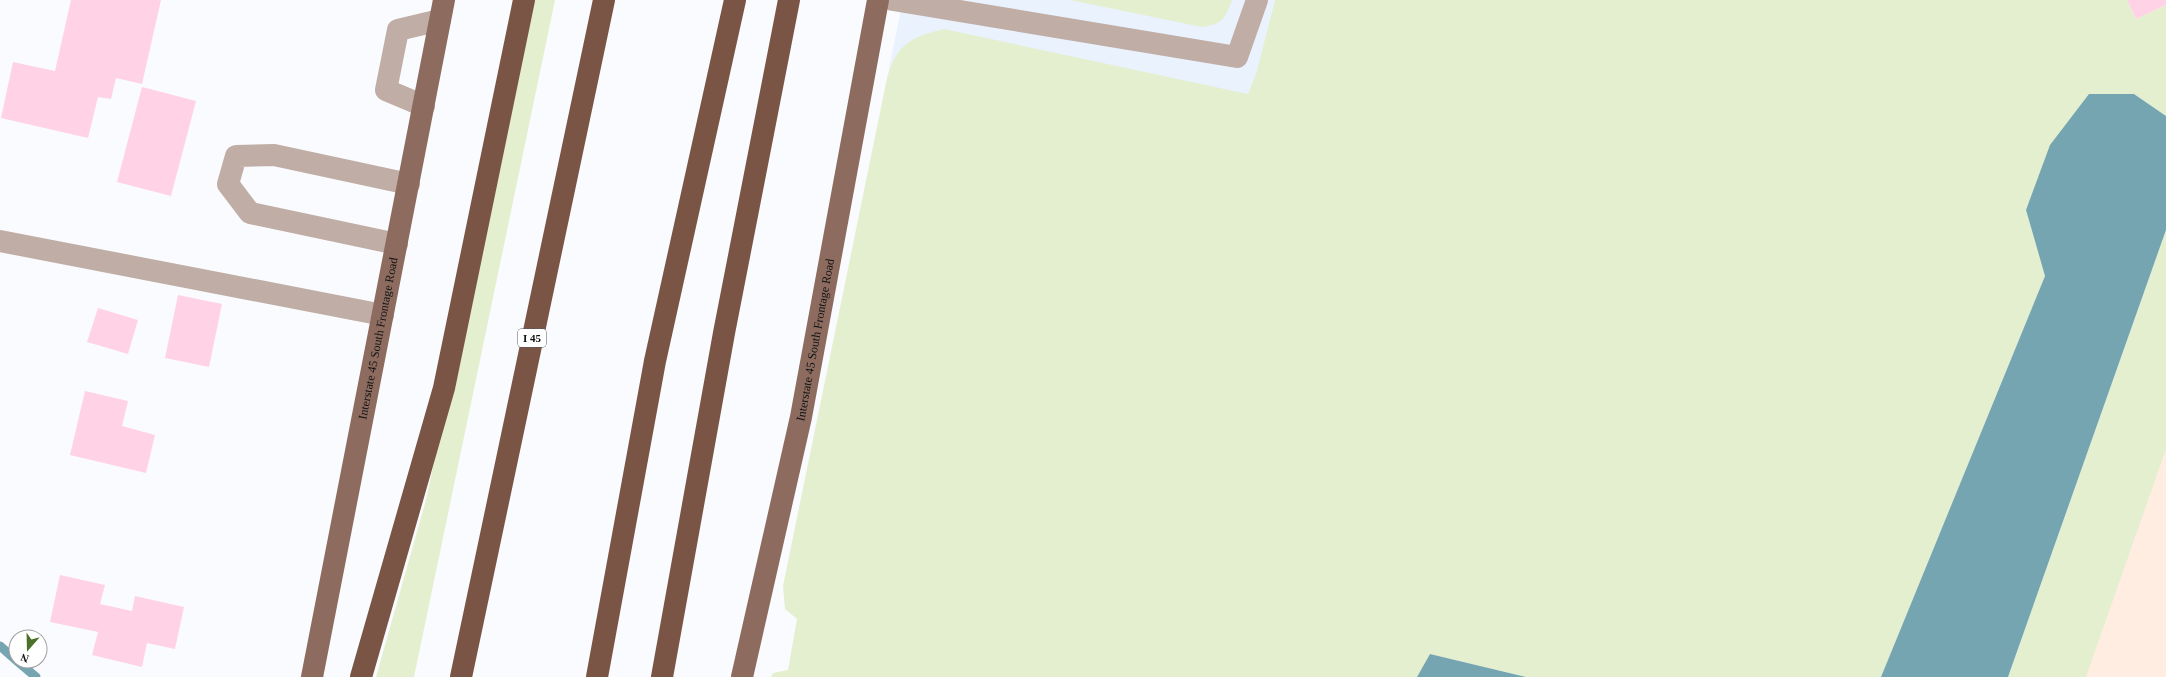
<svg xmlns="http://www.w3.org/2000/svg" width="2166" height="677" font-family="'Times New Roman',serif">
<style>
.built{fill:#eaf2fd}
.industrial{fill:#ffede2}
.green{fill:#e4efcf}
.water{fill:#75a5b1}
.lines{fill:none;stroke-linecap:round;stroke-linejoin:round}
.stream{stroke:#75a5b1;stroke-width:9}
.building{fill:#ffd3e5}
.minor{stroke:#c0ada5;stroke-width:22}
.major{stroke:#8d6c5f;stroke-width:22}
.highway{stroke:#7a5546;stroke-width:22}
.labels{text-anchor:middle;stroke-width:4;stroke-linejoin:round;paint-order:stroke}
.shield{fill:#fff;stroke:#57585a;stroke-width:1}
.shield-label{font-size:11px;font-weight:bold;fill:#0f1113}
.street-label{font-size:12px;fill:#0f1113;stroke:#fff}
</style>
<rect width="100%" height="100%" fill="#f9fbfe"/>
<!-- built -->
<path class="built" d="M 903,0 L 1345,0 L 1284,182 L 885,88 Z"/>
<!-- industrial -->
<path class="industrial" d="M 2166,309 L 2166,677 L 2035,677 Z"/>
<!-- green -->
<path class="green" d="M 532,0 L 555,0 L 414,677 L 376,677 L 426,500 Z
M 1070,0 L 1232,0 C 1225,19 1223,24 1202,27 Z
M 1275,0 L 2127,0 L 2136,19 L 2166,5 L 2166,116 L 2134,94 L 2026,210 L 2045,276 L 1881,677 L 1526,677 L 1430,654 L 1417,677 L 771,677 L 773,673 L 788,670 L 797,619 L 785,609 L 783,586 L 885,88 C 893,49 905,38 944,29 L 1248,94 L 1257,71 Z
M 2166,230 L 2166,449 L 2086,677 L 2008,677 Z"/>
<!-- water -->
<path class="water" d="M 2089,94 L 2134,94 L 2166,116 L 2166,230 L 2008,677 L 1881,677 L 2045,276 L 2026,210 L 2050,145 Z
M 1430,654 L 1526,677 L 1417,677 Z"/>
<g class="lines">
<!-- stream -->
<path class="stream" d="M 0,646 L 16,660
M 17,661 L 36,677"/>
</g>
<!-- building -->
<path class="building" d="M 71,0 L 161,0 L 142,84 L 116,78 L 111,99 L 98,97 L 88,138 L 1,118 L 13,62 L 55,71 Z
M 2127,0 L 2166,0 L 2166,5 L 2136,19 Z
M 142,87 L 196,101 L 171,196 L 117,182 Z
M 178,295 L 222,304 L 209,367 L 165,358 Z
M 98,308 L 138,320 L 128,354 L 87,342 Z
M 85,391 L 128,401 L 122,426 L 155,435 L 146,473 L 70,455 Z
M 60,575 L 105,585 L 100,604 L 132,611 L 135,596 L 184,607 L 175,649 L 147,643 L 142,667 L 92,655 L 98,632 L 50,622 Z"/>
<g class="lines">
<!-- minor -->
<path class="minor" d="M 893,0 L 1237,57 L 1257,0
M 424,106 L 386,90 L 398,30 L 440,20
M 0,241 L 383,315
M 397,244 L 250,213 L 228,184 L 236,156 L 274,155 L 409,184"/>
<!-- major -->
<g class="major">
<path id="s1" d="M 312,677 L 444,0"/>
<path id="s2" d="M 742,677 L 801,417 L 878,0"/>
</g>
<!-- highway -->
<path class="highway" d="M 361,677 L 444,388 L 524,0
M 461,677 L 604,0
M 597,677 L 655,361 L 735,0
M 662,677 L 724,333 L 789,0"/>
</g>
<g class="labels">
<!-- shield labels -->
<rect class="shield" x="518" y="329" width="28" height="18" rx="3"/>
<g class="shield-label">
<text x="532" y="342">I 45</text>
</g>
<!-- street labels -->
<g class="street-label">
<text dy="4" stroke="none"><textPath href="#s1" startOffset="345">Interstate 45 South Frontage Road</textPath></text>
<text dy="4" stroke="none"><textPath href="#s2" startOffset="345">Interstate 45 South Frontage Road</textPath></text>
</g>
</g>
<!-- north arrow -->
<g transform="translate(28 649) rotate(200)"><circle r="19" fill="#ffffff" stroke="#9fa0a1"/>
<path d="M0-3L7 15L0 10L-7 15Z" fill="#4b7029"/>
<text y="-6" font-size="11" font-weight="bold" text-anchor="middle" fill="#0f1113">N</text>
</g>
</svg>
